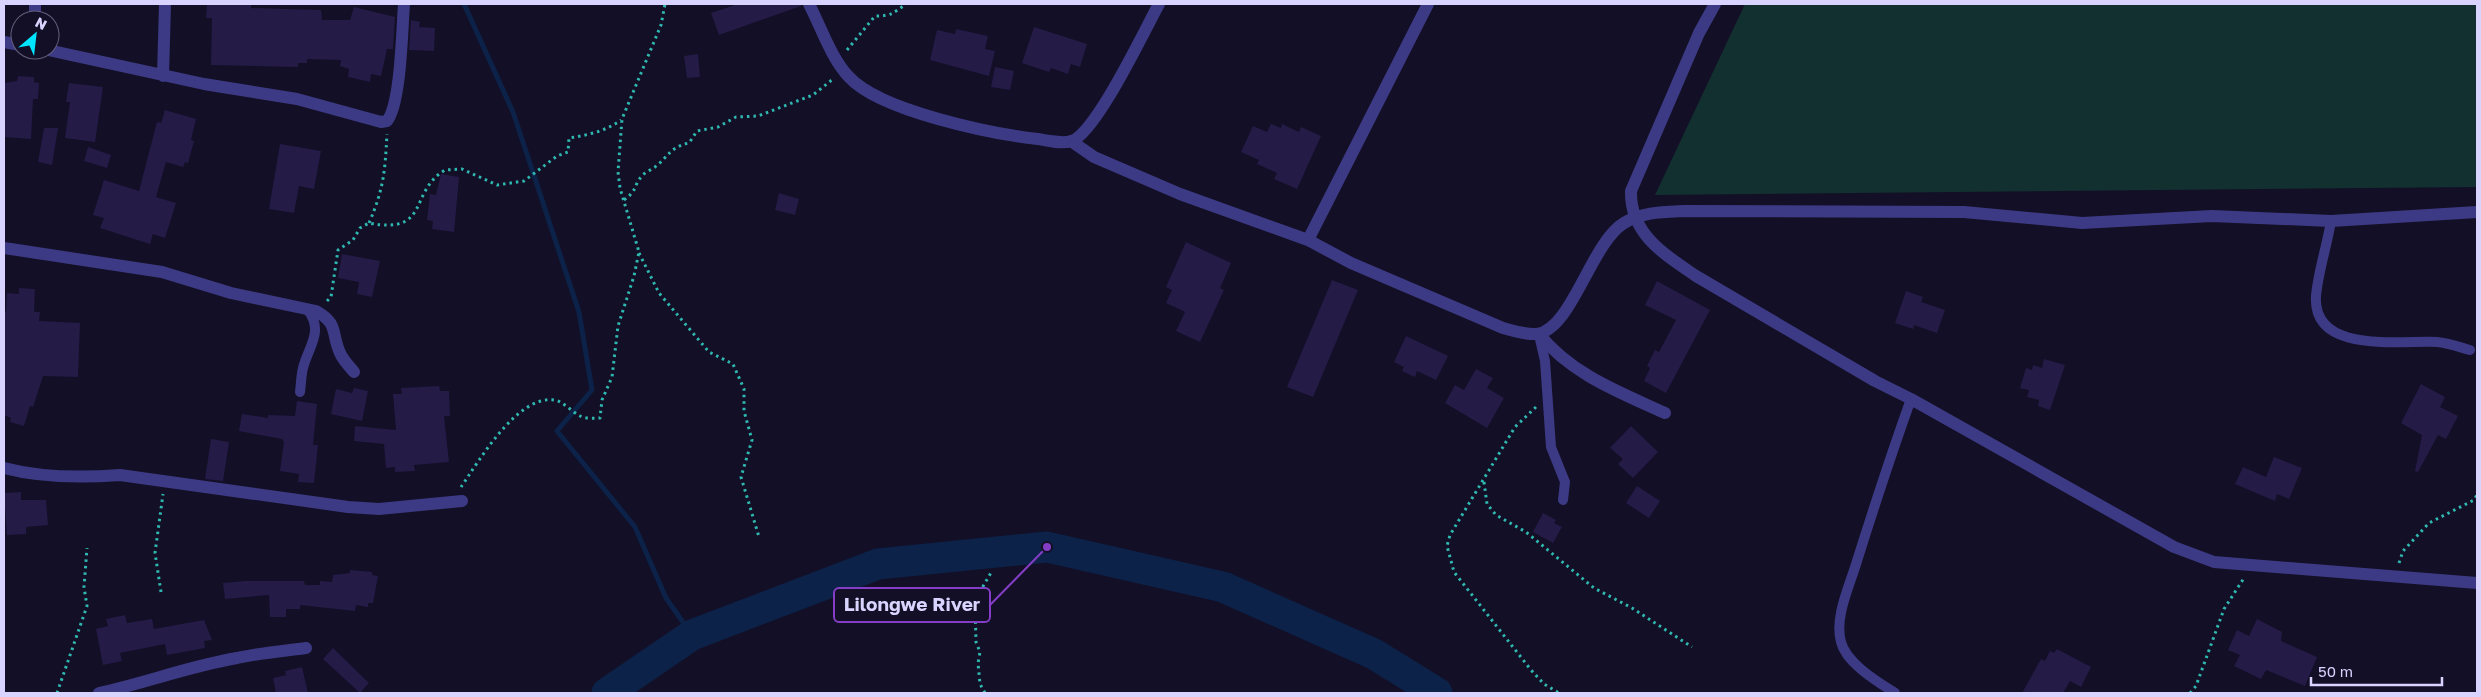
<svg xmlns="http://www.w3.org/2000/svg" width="2481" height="697" font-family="'Golos Text',sans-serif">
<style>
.green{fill:#12302f}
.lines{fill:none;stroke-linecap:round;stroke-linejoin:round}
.stream{stroke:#0c2248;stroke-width:5}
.river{stroke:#0c2248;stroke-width:31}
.building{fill:#241b47}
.path{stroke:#2fb8b0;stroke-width:3;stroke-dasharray:2.5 4;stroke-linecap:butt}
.lane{stroke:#3d3a85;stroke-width:10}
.street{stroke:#3d3a85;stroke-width:12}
.leader{fill:none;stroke:#843dc5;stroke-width:2}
.callout-dot{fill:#843dc5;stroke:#130f26;stroke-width:2}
.callout{fill:#130f26;stroke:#843dc5;stroke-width:2}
.callout-label{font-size:19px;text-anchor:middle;font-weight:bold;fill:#d9d4ff}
</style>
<rect width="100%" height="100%" fill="#130f26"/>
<!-- green -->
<path class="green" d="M 1745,4 L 2477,4 L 2477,187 L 1655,195 Z"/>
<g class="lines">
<!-- stream -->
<path class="stream" d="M 464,4 L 513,112 L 579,312 L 592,390 L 557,431 L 635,527 L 666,598 L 692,635"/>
<!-- river -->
<path class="river" d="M 607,693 L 692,635 L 878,564 L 1047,547 L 1223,587 L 1374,654 L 1437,693"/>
</g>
<!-- building -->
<path class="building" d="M 207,4 L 251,4 L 251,8 L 321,10 L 322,20 L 350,20 L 354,7 L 395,17 L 393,49 L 387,49 L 381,76 L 371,74 L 370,82 L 348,77 L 349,69 L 340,66 L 341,60 L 307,59 L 307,63 L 298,63 L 298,67 L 211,65 L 212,18 L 206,18 Z
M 738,4 L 801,4 L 801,6 L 719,35 L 711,13 Z
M 411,20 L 420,22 L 419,27 L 435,28 L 434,51 L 409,50 Z
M 1034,27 L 1087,44 L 1080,67 L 1071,64 L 1068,74 L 1051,68 L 1049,72 L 1022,63 Z
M 956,29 L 988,36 L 985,49 L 995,51 L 989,76 L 930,60 L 937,30 L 955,34 Z
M 698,54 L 700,77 L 687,78 L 684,56 Z
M 995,67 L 1014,71 L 1010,90 L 991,87 Z
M 18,76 L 34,77 L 34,82 L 39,83 L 38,99 L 33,99 L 31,139 L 4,137 L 4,83 L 17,81 Z
M 69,83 L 103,87 L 95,142 L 65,138 L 70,102 L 66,102 Z
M 165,110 L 196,119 L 191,140 L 194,141 L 188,163 L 185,162 L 183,167 L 166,162 L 156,197 L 176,203 L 165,238 L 153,234 L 150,244 L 100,228 L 104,218 L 93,215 L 104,180 L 139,191 L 157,122 L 161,123 Z
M 1271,124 L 1281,128 L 1282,124 L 1299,132 L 1301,127 L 1321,136 L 1297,189 L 1274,179 L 1277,173 L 1257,164 L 1259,160 L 1241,152 L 1253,126 L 1267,132 Z
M 44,128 L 58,128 L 52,165 L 38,162 Z
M 280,144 L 321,151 L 314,189 L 299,186 L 294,213 L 269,209 Z
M 88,147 L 111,155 L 107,168 L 84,161 Z
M 441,174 L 459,177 L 454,232 L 432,229 L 433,221 L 427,220 L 430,194 L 436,195 Z
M 779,193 L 799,199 L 795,215 L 775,210 Z
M 1186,242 L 1231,263 L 1220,288 L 1224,290 L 1200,342 L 1176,331 L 1185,312 L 1166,303 L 1172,290 L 1166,287 Z
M 342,254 L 380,261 L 372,297 L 357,294 L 359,282 L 338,278 Z
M 1332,280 L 1358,290 L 1313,397 L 1287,387 Z
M 1657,281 L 1710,310 L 1666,393 L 1644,381 L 1650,368 L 1647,366 L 1655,350 L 1659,352 L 1676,320 L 1645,305 Z
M 19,288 L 35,289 L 34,312 L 40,312 L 39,321 L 80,323 L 78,377 L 43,376 L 33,407 L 30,406 L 24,426 L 10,422 L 11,418 L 4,415 L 4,312 L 6,312 L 7,293 L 19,294 Z
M 1906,291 L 1923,297 L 1921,302 L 1945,310 L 1937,333 L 1914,325 L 1913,329 L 1895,323 Z
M 1406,336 L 1448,356 L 1436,380 L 1417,371 L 1415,377 L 1402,371 L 1404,367 L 1394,362 Z
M 2044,359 L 2065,365 L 2050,410 L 2038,406 L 2039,400 L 2027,397 L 2029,390 L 2020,388 L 2026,368 L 2032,370 L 2033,365 L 2042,368 Z
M 1476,369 L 1493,378 L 1487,388 L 1504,398 L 1487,428 L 1445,403 L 1455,385 L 1464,390 Z
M 2421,384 L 2445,397 L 2440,407 L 2458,416 L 2446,439 L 2438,435 L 2418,472 L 2415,471 L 2422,435 L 2401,423 Z
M 439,386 L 440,391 L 449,391 L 450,416 L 444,416 L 449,462 L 414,465 L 415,471 L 395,472 L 395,467 L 386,468 L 384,444 L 354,441 L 355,426 L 396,430 L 393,394 L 402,394 L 401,388 Z
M 354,388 L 368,391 L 362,421 L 331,414 L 336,389 L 352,393 Z
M 297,401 L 317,404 L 313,445 L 318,445 L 314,483 L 298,482 L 299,474 L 280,471 L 284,442 L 282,439 L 239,431 L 242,414 L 268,418 L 268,415 L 295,416 Z
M 1631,426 L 1658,452 L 1633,478 L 1618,464 L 1623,459 L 1610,448 Z
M 211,439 L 229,442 L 223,481 L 205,479 Z
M 2274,457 L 2302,468 L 2289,499 L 2277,494 L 2275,501 L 2235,484 L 2243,467 L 2266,477 Z
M 1637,486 L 1660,501 L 1649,518 L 1626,503 Z
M 21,492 L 21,500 L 46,500 L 48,525 L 26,527 L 26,534 L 7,535 L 4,493 Z
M 1543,513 L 1556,520 L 1554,523 L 1562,527 L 1553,543 L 1533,532 Z
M 350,570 L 372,572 L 372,575 L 378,576 L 373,603 L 368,603 L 368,607 L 356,605 L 355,611 L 300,605 L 300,609 L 286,609 L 286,617 L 270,617 L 269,595 L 225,599 L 223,583 L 245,581 L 304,581 L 305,585 L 320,585 L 320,581 L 332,582 L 333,575 L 350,573 Z
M 125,615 L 127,623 L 152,619 L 154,629 L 204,620 L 212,640 L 204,641 L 205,648 L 167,655 L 165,644 L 120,653 L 122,661 L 103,665 L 96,629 L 108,626 L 106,619 Z
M 2257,619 L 2282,632 L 2281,641 L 2317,657 L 2305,686 L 2266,670 L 2261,679 L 2234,666 L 2240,655 L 2228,650 L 2237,630 L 2249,636 Z
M 333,648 L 369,683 L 360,693 L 323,659 Z
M 2057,649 L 2091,667 L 2081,687 L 2070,681 L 2063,693 L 2022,693 L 2041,659 L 2045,661 L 2050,651 L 2054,653 Z
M 302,667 L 308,693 L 276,693 L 273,678 L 286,675 L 285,671 Z"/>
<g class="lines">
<!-- path -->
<path class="path" d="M 847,50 L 875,16 C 892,16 893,13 906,4
M 624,200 C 638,190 633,186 642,176 C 645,172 651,170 655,167 C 668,157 670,147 689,143 L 697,131 L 718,127 L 736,117 L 758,116 L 813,95 L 833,79
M 369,223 C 384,188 385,171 387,134
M 639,253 L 659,293 L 709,352 L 733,364 L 744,389 L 744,411 L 752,440 L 741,477 L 759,537
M 327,301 L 331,297 L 338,250 L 353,240 L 360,228 L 369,223 C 431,235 408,192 445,170 L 462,169 L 497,185 L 524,181 L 557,156 L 568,152 L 569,138 C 588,135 606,131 621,120
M 1536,407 L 1515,427 L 1450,535 L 1447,546 L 1454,572 L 1531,670 L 1544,684 L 1559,693
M 1484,482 L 1487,504 L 1496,515 L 1526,532 L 1594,588 L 1632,608 L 1692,647
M 461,487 C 479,461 517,395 554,400 C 563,401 572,412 580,416 C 586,419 594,418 600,418 L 602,400 L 612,377 L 618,326 L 634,276 L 639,252 L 620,188 L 618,172 L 622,119 L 661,25 L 665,4
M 2399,563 L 2403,551 L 2429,523 L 2474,500 L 2477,495
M 161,592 L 155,553 L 163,494
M 57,693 L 87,606 L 84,587 L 87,548
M 985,693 L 980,684 L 978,663 L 980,652 L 976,642 L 975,600 L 992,571
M 2190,693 L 2196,686 L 2224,609 L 2244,578"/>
<!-- lane -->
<path class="lane" d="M 2331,221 C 2327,246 2318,272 2316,296 C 2312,355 2402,340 2437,342 C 2448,343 2459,347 2470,350
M 1539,335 L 1545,361 L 1551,447 L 1565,482 L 1563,500
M 300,392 C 301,385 301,376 303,368 C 308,347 325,331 307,309
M 1895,693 C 1878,682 1846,663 1841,642 C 1834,617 1850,585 1857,561 C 1874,507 1892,452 1911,399"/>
<!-- street -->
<path class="street" d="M 809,4 C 821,27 831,58 849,77 C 880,111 992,134 1038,139 C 1048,141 1062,144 1072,141 C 1097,131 1144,31 1159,4
M 1715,4 L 1699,33 L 1631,191 C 1630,234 1664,254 1696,276 L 1875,381 L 1911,399 L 2174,547 L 2214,562 L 2477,583
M 35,20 L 35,4
M 4,42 L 20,45
M 48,50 L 204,84 L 297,99 L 381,122 L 387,121 C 401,104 402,29 404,4
M 163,76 L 165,4
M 1071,141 L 1094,157 L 1180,194 L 1308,240 L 1351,263 L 1503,328 C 1514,331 1526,335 1537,334 C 1572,329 1591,243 1624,223 C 1642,212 1663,212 1684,211 L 1964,212 L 2082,223 L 2212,216 L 2331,221 L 2477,212
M 1308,240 L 1428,4
M 4,248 L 162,272 L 231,293 L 316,311 C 339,324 331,333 340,353 C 343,360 349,366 354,372
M 1539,334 C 1571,374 1619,392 1665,413
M 4,468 C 42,478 81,478 120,475 L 348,507 L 379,509 L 462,501
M 99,693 C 145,683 190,666 237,658 C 259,653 283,651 306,648"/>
</g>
<!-- callouts -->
<path class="leader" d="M1047 547L990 605"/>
<circle class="callout-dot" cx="1047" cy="547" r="5"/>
<rect class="callout" x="834" y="588" width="156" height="34" rx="5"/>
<g class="callout-label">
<text x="912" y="611">Lilongwe River</text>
</g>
<!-- border -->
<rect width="2481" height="697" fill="none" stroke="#d9d4ff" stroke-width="10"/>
<!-- north arrow -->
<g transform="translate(35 35) rotate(28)"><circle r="24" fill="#130f26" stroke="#625e7d"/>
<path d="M0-4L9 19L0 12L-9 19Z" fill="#00e5ff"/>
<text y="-8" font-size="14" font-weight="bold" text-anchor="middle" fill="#d9d4ff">N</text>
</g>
<!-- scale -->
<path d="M2311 677v8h131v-8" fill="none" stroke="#d9d4ff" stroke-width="2.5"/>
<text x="2318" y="677" font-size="15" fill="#d9d4ff" stroke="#130f26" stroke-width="4" paint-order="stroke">50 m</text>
</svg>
